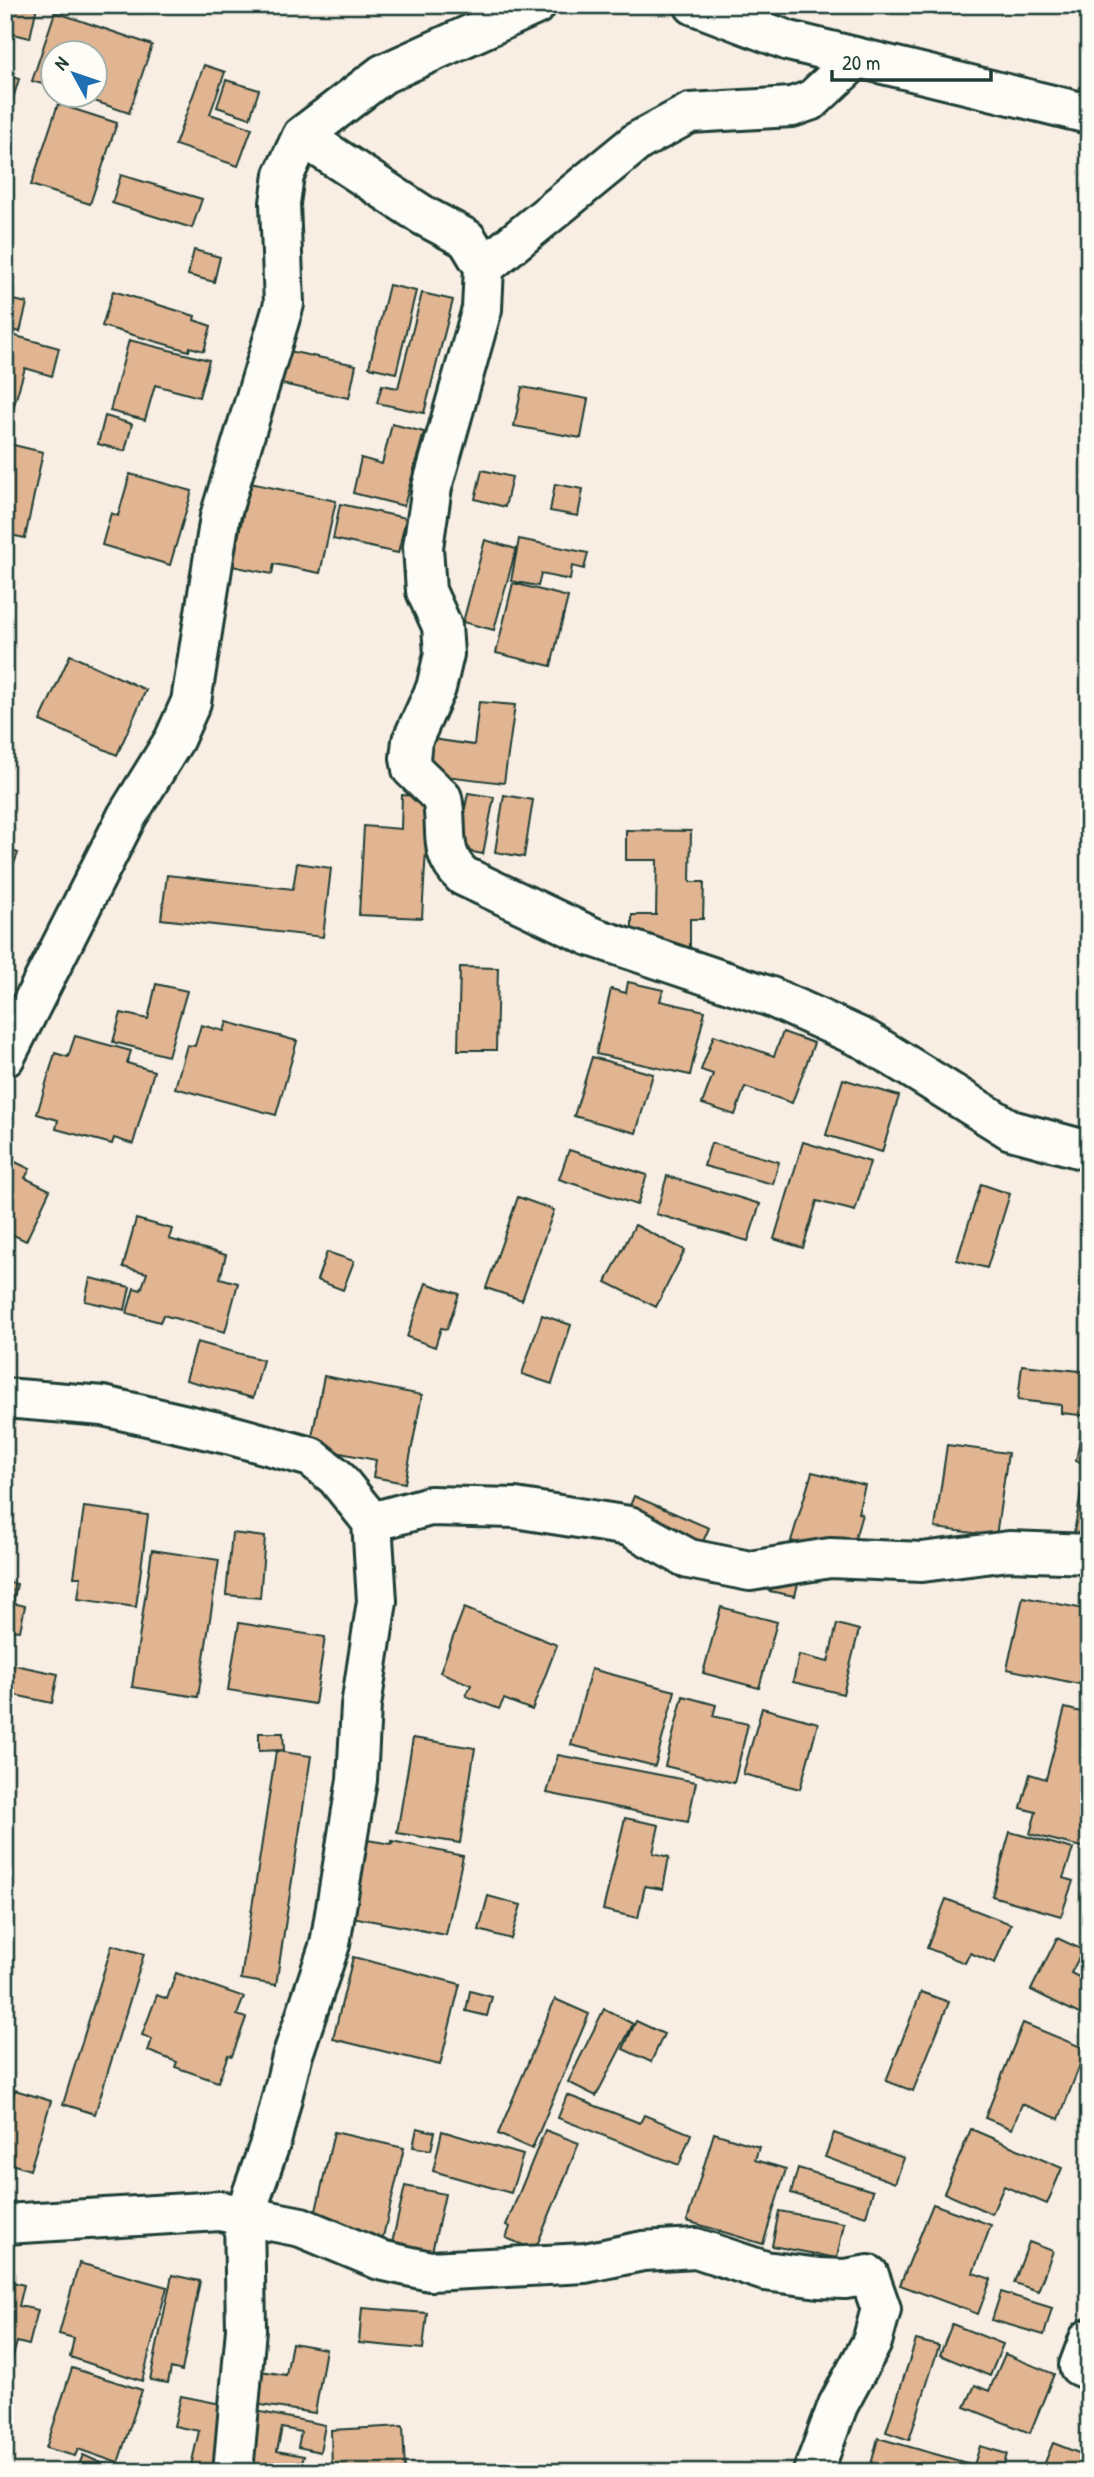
<svg xmlns="http://www.w3.org/2000/svg" width="1094" height="2477" font-family="'Patrick Hand',sans-serif">
<style>
.building{fill:#e2b592;stroke:#1f3d34;stroke-width:2}
.lines{fill:none;stroke-linecap:round;stroke-linejoin:round}
.street-casing{stroke:#1f3d34;stroke-width:44}
.street{stroke:#fdfcf7;stroke-width:38}
</style>
<rect width="100%" height="100%" fill="#f8eee3"/>
<filter id="ink" filterUnits="userSpaceOnUse"><feTurbulence type="fractalNoise" baseFrequency=".0143" numOctaves="2"/><feDisplacementMap in="SourceGraphic" scale="14" xChannelSelector="R" yChannelSelector="G"/><feConvolveMatrix kernelMatrix="1 2 1 2 8 2 1 2 1" color-interpolation-filters="sRGB"/></filter>
<g filter="url(#ink)">
<!-- building -->
<path class="building" d="M 5,5 L 37,6 L 30,38 L 5,32 Z
M 55,12 L 152,45 L 129,113 L 74,94 L 94,94 L 94,52 L 52,52 L 52,87 L 32,81 Z
M 204,65 L 225,72 L 210,114 L 252,128 L 238,166 L 175,145 Z
M 5,75 L 19,79 L 5,125 Z
M 226,80 L 259,90 L 250,118 L 217,107 Z
M 58,104 L 117,123 L 90,204 L 31,185 Z
M 121,175 L 202,199 L 192,228 L 112,203 Z
M 194,250 L 220,257 L 214,282 L 188,275 Z
M 389,285 L 416,291 L 396,373 L 369,367 Z
M 113,291 L 195,316 L 194,320 L 211,326 L 204,351 L 190,347 L 189,351 L 102,326 Z
M 422,293 L 453,300 L 424,413 L 377,403 L 382,385 L 398,388 Z
M 5,298 L 27,303 L 20,332 L 5,328 Z
M 5,333 L 59,348 L 52,376 L 25,368 L 13,409 L 5,407 Z
M 129,340 L 209,360 L 199,397 L 155,385 L 145,420 L 110,411 Z
M 274,348 L 356,365 L 349,398 L 267,381 Z
M 522,387 L 588,399 L 581,438 L 514,426 Z
M 105,416 L 132,424 L 125,451 L 98,444 Z
M 392,424 L 424,432 L 404,506 L 353,493 L 361,458 L 382,464 Z
M 5,443 L 43,452 L 25,538 L 5,534 Z
M 482,470 L 512,477 L 505,507 L 475,499 Z
M 130,474 L 192,491 L 170,565 L 102,545 L 111,513 L 118,516 Z
M 250,483 L 336,501 L 320,573 L 274,564 L 272,574 L 232,566 Z
M 555,484 L 583,489 L 578,516 L 550,511 Z
M 340,504 L 406,518 L 398,553 L 333,539 Z
M 519,539 L 588,553 L 584,569 L 572,566 L 570,580 L 541,574 L 538,586 L 511,581 Z
M 485,540 L 516,549 L 494,630 L 463,622 Z
M 513,583 L 568,597 L 551,666 L 496,653 Z
M 70,655 L 146,690 L 117,755 L 40,721 Z
M 479,702 L 515,705 L 504,783 L 420,773 L 425,738 L 474,745 Z
M 468,793 L 494,797 L 483,854 L 457,849 Z
M 402,795 L 429,797 L 422,918 L 359,915 L 364,826 L 401,829 Z
M 504,795 L 533,800 L 524,857 L 495,852 Z
M 626,830 L 691,831 L 690,882 L 704,882 L 703,919 L 690,919 L 690,947 L 632,947 L 632,915 L 656,915 L 657,860 L 626,860 Z
M 5,848 L 18,853 L 5,887 Z
M 297,863 L 331,868 L 323,937 L 161,919 L 167,875 L 293,889 Z
M 460,967 L 498,968 L 496,1050 L 458,1050 Z
M 628,982 L 663,990 L 660,1001 L 705,1011 L 690,1075 L 596,1054 L 611,989 L 626,993 Z
M 156,984 L 187,991 L 168,1056 L 113,1042 L 121,1013 L 148,1019 Z
M 227,1022 L 297,1041 L 276,1115 L 175,1088 L 187,1045 L 195,1046 L 201,1025 L 224,1031 Z
M 783,1032 L 814,1043 L 792,1103 L 745,1087 L 735,1115 L 702,1104 L 713,1074 L 701,1070 L 714,1035 L 774,1056 Z
M 75,1036 L 131,1051 L 127,1063 L 154,1071 L 133,1144 L 114,1138 L 112,1144 L 56,1129 L 58,1120 L 37,1114 L 55,1053 L 68,1057 Z
M 592,1057 L 653,1074 L 636,1133 L 574,1116 Z
M 843,1079 L 899,1096 L 882,1152 L 826,1135 Z
M 803,1142 L 870,1162 L 855,1211 L 817,1201 L 803,1248 L 774,1239 Z
M 711,1143 L 779,1162 L 773,1184 L 704,1166 Z
M 569,1150 L 647,1175 L 637,1205 L 559,1179 Z
M 5,1157 L 30,1169 L 25,1178 L 50,1190 L 26,1241 L 5,1231 Z
M 667,1176 L 760,1204 L 748,1241 L 656,1214 Z
M 981,1184 L 1010,1194 L 987,1268 L 957,1260 Z
M 518,1197 L 554,1210 L 522,1300 L 486,1288 Z
M 136,1219 L 172,1229 L 169,1239 L 226,1255 L 220,1278 L 238,1283 L 225,1332 L 163,1315 L 160,1322 L 127,1313 L 134,1288 L 141,1290 L 147,1273 L 123,1267 Z
M 635,1225 L 685,1250 L 656,1307 L 606,1282 Z
M 327,1252 L 354,1261 L 343,1290 L 317,1280 Z
M 90,1278 L 130,1287 L 125,1310 L 85,1301 Z
M 426,1283 L 459,1294 L 447,1329 L 441,1328 L 435,1347 L 407,1337 Z
M 542,1315 L 571,1325 L 552,1384 L 522,1374 Z
M 197,1342 L 263,1360 L 253,1398 L 186,1380 Z
M 1022,1365 L 1089,1372 L 1089,1416 L 1061,1413 L 1061,1405 L 1018,1400 Z
M 324,1376 L 422,1395 L 405,1483 L 373,1477 L 376,1460 L 310,1447 Z
M 1080,1438 L 1089,1440 L 1089,1463 L 1076,1461 Z
M 947,1445 L 1008,1453 L 996,1536 L 935,1528 Z
M 1085,1471 L 1089,1471 L 1089,1540 L 1073,1538 Z
M 812,1472 L 865,1485 L 858,1513 L 862,1514 L 850,1556 L 791,1541 Z
M 634,1496 L 709,1528 L 698,1553 L 623,1522 Z
M 84,1507 L 148,1515 L 136,1607 L 78,1599 L 81,1577 L 74,1577 Z
M 232,1533 L 265,1537 L 260,1598 L 226,1595 Z
M 152,1550 L 219,1560 L 198,1697 L 132,1687 Z
M 775,1570 L 800,1575 L 795,1596 L 769,1591 Z
M 5,1582 L 17,1584 L 13,1603 L 25,1606 L 20,1631 L 6,1630 L 5,1635 Z
M 1023,1597 L 1089,1610 L 1089,1686 L 1007,1669 Z
M 721,1607 L 777,1622 L 759,1688 L 703,1673 Z
M 464,1608 L 557,1645 L 532,1710 L 504,1699 L 499,1709 L 466,1696 L 471,1685 L 440,1672 Z
M 239,1623 L 325,1637 L 315,1704 L 228,1690 Z
M 837,1624 L 859,1630 L 843,1694 L 793,1682 L 799,1655 L 828,1662 Z
M 5,1663 L 58,1674 L 52,1703 L 5,1693 Z
M 591,1669 L 675,1691 L 655,1766 L 571,1745 Z
M 683,1696 L 716,1705 L 713,1716 L 748,1724 L 734,1783 L 665,1766 Z
M 762,1708 L 818,1723 L 800,1789 L 743,1774 Z
M 1065,1708 L 1089,1714 L 1089,1849 L 1030,1834 L 1036,1812 L 1021,1808 L 1030,1774 L 1046,1779 Z
M 259,1733 L 283,1733 L 284,1750 L 259,1751 Z
M 413,1738 L 475,1748 L 460,1843 L 397,1833 Z
M 276,1751 L 311,1756 L 276,1985 L 241,1979 Z
M 558,1755 L 696,1782 L 688,1822 L 547,1793 Z
M 625,1818 L 659,1825 L 653,1853 L 669,1857 L 663,1889 L 645,1886 L 638,1918 L 603,1910 Z
M 1010,1832 L 1073,1849 L 1063,1878 L 1073,1881 L 1061,1916 L 992,1896 Z
M 367,1840 L 392,1844 L 392,1841 L 463,1856 L 446,1935 L 352,1917 Z
M 488,1896 L 521,1905 L 511,1939 L 479,1930 Z
M 946,1899 L 1011,1924 L 995,1963 L 970,1953 L 965,1963 L 927,1948 Z
M 1057,1938 L 1083,1950 L 1071,1973 L 1089,1982 L 1089,2010 L 1085,2017 L 1031,1990 Z
M 112,1945 L 144,1954 L 95,2114 L 63,2104 Z
M 353,1957 L 460,1984 L 440,2065 L 333,2039 Z
M 176,1973 L 244,1997 L 237,2015 L 246,2018 L 232,2056 L 228,2055 L 218,2082 L 175,2067 L 177,2062 L 148,2051 L 152,2039 L 142,2035 L 157,1995 L 167,1999 Z
M 470,1991 L 492,1997 L 487,2016 L 466,2011 Z
M 921,1992 L 949,2002 L 913,2091 L 886,2081 Z
M 555,1999 L 589,2014 L 532,2149 L 498,2134 Z
M 604,2009 L 633,2024 L 596,2096 L 568,2082 Z
M 636,2021 L 664,2034 L 651,2062 L 623,2049 Z
M 1023,2023 L 1086,2049 L 1059,2119 L 1022,2104 L 1012,2129 L 985,2118 Z
M 15,2090 L 51,2101 L 30,2170 L 5,2162 L 5,2122 Z
M 567,2095 L 640,2123 L 644,2115 L 691,2134 L 679,2165 L 558,2118 Z
M 417,2128 L 435,2132 L 431,2150 L 413,2147 Z
M 971,2129 L 1062,2168 L 1047,2204 L 1004,2186 L 992,2214 L 944,2193 Z
M 545,2130 L 579,2143 L 535,2250 L 506,2238 L 510,2227 L 506,2225 Z
M 442,2131 L 523,2155 L 511,2193 L 433,2171 Z
M 334,2132 L 404,2148 L 381,2245 L 313,2224 Z
M 714,2133 L 759,2147 L 755,2160 L 786,2169 L 763,2244 L 687,2221 Z
M 834,2133 L 904,2158 L 895,2183 L 825,2157 Z
M 798,2168 L 873,2191 L 866,2216 L 791,2193 Z
M 405,2186 L 445,2194 L 430,2261 L 390,2252 Z
M 933,2204 L 991,2225 L 973,2273 L 991,2279 L 978,2314 L 900,2285 Z
M 779,2211 L 844,2223 L 837,2258 L 772,2246 Z
M 1029,2242 L 1053,2251 L 1038,2291 L 1014,2283 Z
M 79,2263 L 167,2287 L 142,2381 L 70,2357 L 74,2338 L 59,2334 Z
M 172,2275 L 200,2281 L 182,2371 L 171,2368 L 168,2383 L 150,2380 Z
M 5,2280 L 24,2285 L 19,2306 L 38,2310 L 29,2345 L 17,2342 L 9,2371 L 5,2370 Z
M 1001,2292 L 1052,2308 L 1044,2335 L 992,2320 Z
M 362,2308 L 427,2313 L 423,2349 L 359,2343 Z
M 952,2324 L 1003,2344 L 990,2376 L 940,2355 Z
M 916,2340 L 939,2346 L 909,2440 L 886,2432 Z
M 292,2343 L 326,2349 L 315,2413 L 254,2404 L 260,2371 L 286,2375 Z
M 1005,2354 L 1054,2374 L 1030,2433 L 965,2407 L 975,2385 L 989,2391 Z
M 72,2368 L 142,2390 L 118,2463 L 78,2449 L 75,2456 L 46,2448 Z
M 5,2396 L 14,2398 L 5,2428 Z
M 181,2396 L 236,2407 L 221,2472 L 181,2472 L 182,2468 L 190,2470 L 199,2431 L 174,2426 Z
M 251,2410 L 325,2425 L 320,2452 L 298,2447 L 301,2432 L 282,2428 L 277,2451 L 304,2456 L 300,2469 L 314,2472 L 239,2472 Z
M 403,2426 L 405,2472 L 332,2472 L 331,2430 Z
M 878,2438 L 974,2465 L 980,2446 L 1007,2454 L 1002,2472 L 869,2472 Z
M 1053,2443 L 1089,2457 L 1089,2472 L 1041,2472 Z
M 83,2455 L 115,2469 L 114,2472 L 76,2472 Z"/>
<g class="lines">
<!-- street casing -->
<g class="street-casing">
<path id="street" d="M 694,5 L 789,41 L 1089,114
M 302,136 L 424,216 L 467,239 L 484,267 L 482,309 L 432,487 L 423,547 L 426,591 L 442,626 L 444,654 L 436,688 L 412,741 L 410,758 L 412,769 L 442,798 C 449,829 437,852 463,876 L 590,936 L 771,997 L 866,1040 L 1011,1130 L 1089,1151
M 484,267 L 638,141 L 690,113 L 792,107 L 812,100 L 857,58
M 5,1057 L 127,816 L 174,740 L 191,702 L 220,517 L 284,304 L 280,203 L 284,175 L 302,136 L 383,74 L 536,5
M 5,1398 L 103,1406 L 231,1435 L 311,1457 L 336,1477 L 372,1522 L 377,1601 L 361,1706 L 357,1780 L 330,1944 L 292,2057 L 272,2138 L 244,2217 L 246,2329 L 233,2472
M 372,1522 L 430,1506 L 515,1508 L 629,1526 L 689,1559 L 750,1571 L 830,1558 L 922,1562 L 1009,1551 L 1089,1554
M 5,2224 L 220,2211 L 301,2227 L 380,2260 L 430,2271 L 585,2263 L 643,2251 L 696,2248 L 765,2271 L 819,2278 L 845,2279 L 869,2275 L 881,2309 L 872,2342 L 838,2405 L 813,2472
M 1089,2339 L 1079,2366 L 1089,2370"/>
</g>
<!-- street -->
<use href="#street" class="street"/>
</g>
</g>
<!-- margin -->
<rect width="1094" height="2477" fill="none" stroke="#fdfcf7" stroke-width="28"/>
<rect x="14" y="14" width="1066" height="2449" fill="none" stroke="#1f3d34" stroke-width="2.5" filter="url(#ink)"/>
<!-- north arrow -->
<g transform="translate(74 74) rotate(310)"><circle r="33" fill="#fdfcf7" stroke="#a4b0a9" stroke-width="2"/>
<path d="M0-5L12 26L0 18L-12 26Z" fill="#1f6fb2"/>
<text y="-10" font-size="19" font-weight="bold" text-anchor="middle" fill="#1f3d34">N</text>
</g>
<!-- scale -->
<path d="M832 70v10h159v-10" fill="none" stroke="#1f3d34" stroke-width="3.5"/>
<text x="842" y="70" font-size="21" fill="#1f3d34" stroke="#fdfcf7" stroke-width="5" paint-order="stroke">20 m</text>
</svg>
